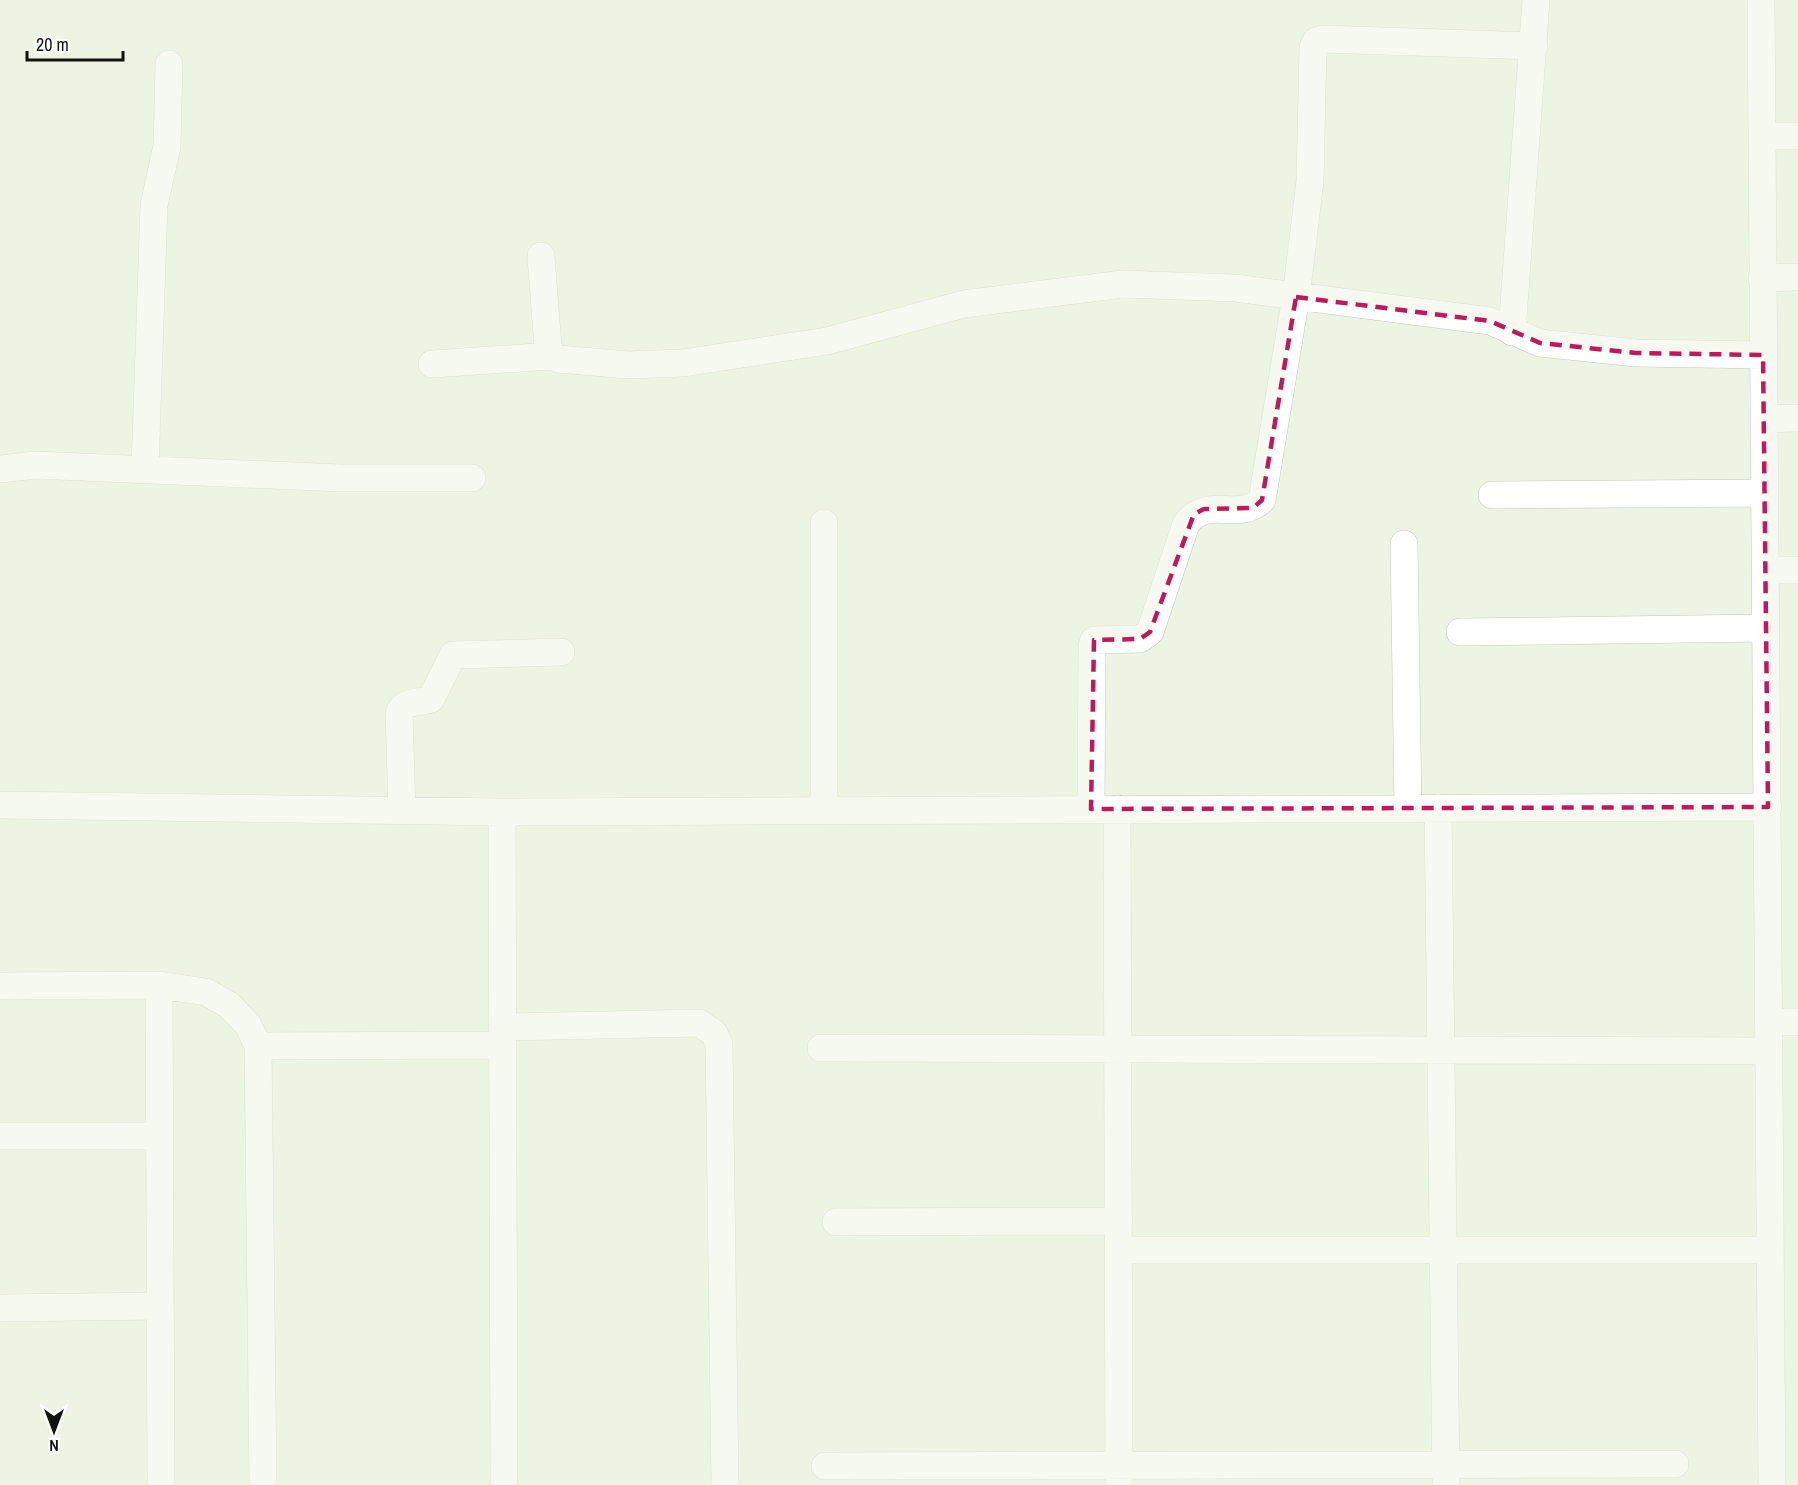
<svg xmlns="http://www.w3.org/2000/svg" width="1798" height="1485" font-family="'Archivo Narrow',sans-serif">
<style>
.lines{fill:none;stroke-linecap:round;stroke-linejoin:round}
.minor-casing{stroke:#c3c8b8;stroke-width:28}
.minor{stroke:#fff;stroke-width:27}
.marked{fill:none;stroke:#c2185b;stroke-width:4.5;stroke-dasharray:12 8;stroke-linejoin:round}
</style>
<rect width="100%" height="100%" fill="#eef4e3"/>
<g class="lines">
<!-- minor casing -->
<g class="minor-casing">
<path id="minor" d="M 1761,0 L 1772,1485
M 1762,136 L 1798,136
M 541,256 L 548,347 L 552,356 L 558,359 L 628,365 L 683,363 L 827,341 L 964,304 L 1123,284 L 1235,288 L 1490,321 L 1540,343 L 1636,353 L 1763,355
M 1762,278 L 1798,277
M 1512,332 L 1536,0
M 432,364 L 552,356
M 1764,419 L 1798,418
M 0,469 L 35,465 L 341,478 L 472,478
M 145,469 L 154,205 L 167,146 L 169,64
M 1492,495 L 1764,493
M 824,523 L 824,809
M 1404,544 L 1408,808
M 1765,570 L 1798,570
M 1460,632 L 1765,628
M 0,805 L 502,812 L 1768,807
M 1438,808 L 1446,1485
M 1091,809 L 1092,646 L 1094,640 L 1140,639 L 1150,632 L 1186,524 C 1209,494 1237,523 1262,500 L 1296,297 L 1310,181 L 1313,48 L 1316,41 L 1323,39 L 1534,46
M 1117,809 L 1119,1485
M 402,810 L 399,713 C 405,699 419,704 431,699 L 453,655 L 561,652
M 502,812 L 504,1485
M 159,985 L 161,1485
M 0,986 L 159,985 L 206,992 L 229,1005 L 248,1025 L 258,1046 L 263,1485
M 1769,1022 L 1798,1022
M 502,1027 L 699,1023 L 714,1033 L 719,1044 L 725,1485
M 258,1046 L 502,1045
M 821,1048 L 1769,1051
M 0,1136 L 160,1136
M 836,1222 L 1119,1221
M 1119,1250 L 1770,1250
M 0,1308 L 160,1306
M 825,1466 L 1675,1464"/>
</g>
<!-- minor -->
<use href="#minor" class="minor"/>
</g>
<!-- marked area -->
<path d="M0 0H1798V1485H0ZM 1296,297 L 1490,321 L 1540,343 L 1636,353 L 1763,355 L 1768,807 L 1091,809 L 1094,640 L 1140,639 L 1150,632 L 1194,514 L 1204,509 L 1253,508 L 1262,500 Z" fill="#eef4e3" fill-opacity=".55" fill-rule="evenodd"/>
<path class="marked" d="M 1296,297 L 1490,321 L 1540,343 L 1636,353 L 1763,355 L 1768,807 L 1091,809 L 1094,640 L 1140,639 L 1150,632 L 1194,514 L 1204,509 L 1253,508 L 1262,500 Z"/>
<!-- north arrow -->
<g transform="translate(54 1431) rotate(180)" stroke="#ffffff" stroke-width="4.5" paint-order="stroke">
<path d="M0-4.5L10 22L0 15L-10 22Z" fill="#11130d"/>
<text y="-9" font-size="16" font-weight="bold" text-anchor="middle" fill="#11130d">N</text>
</g>
<!-- scale -->
<path d="M27 51v9h96v-9" fill="none" stroke="#11130d" stroke-width="3"/>
<text x="36" y="51" font-size="18" fill="#11130d" stroke="#ffffff" stroke-width="4.5" paint-order="stroke">20 m</text>
</svg>
